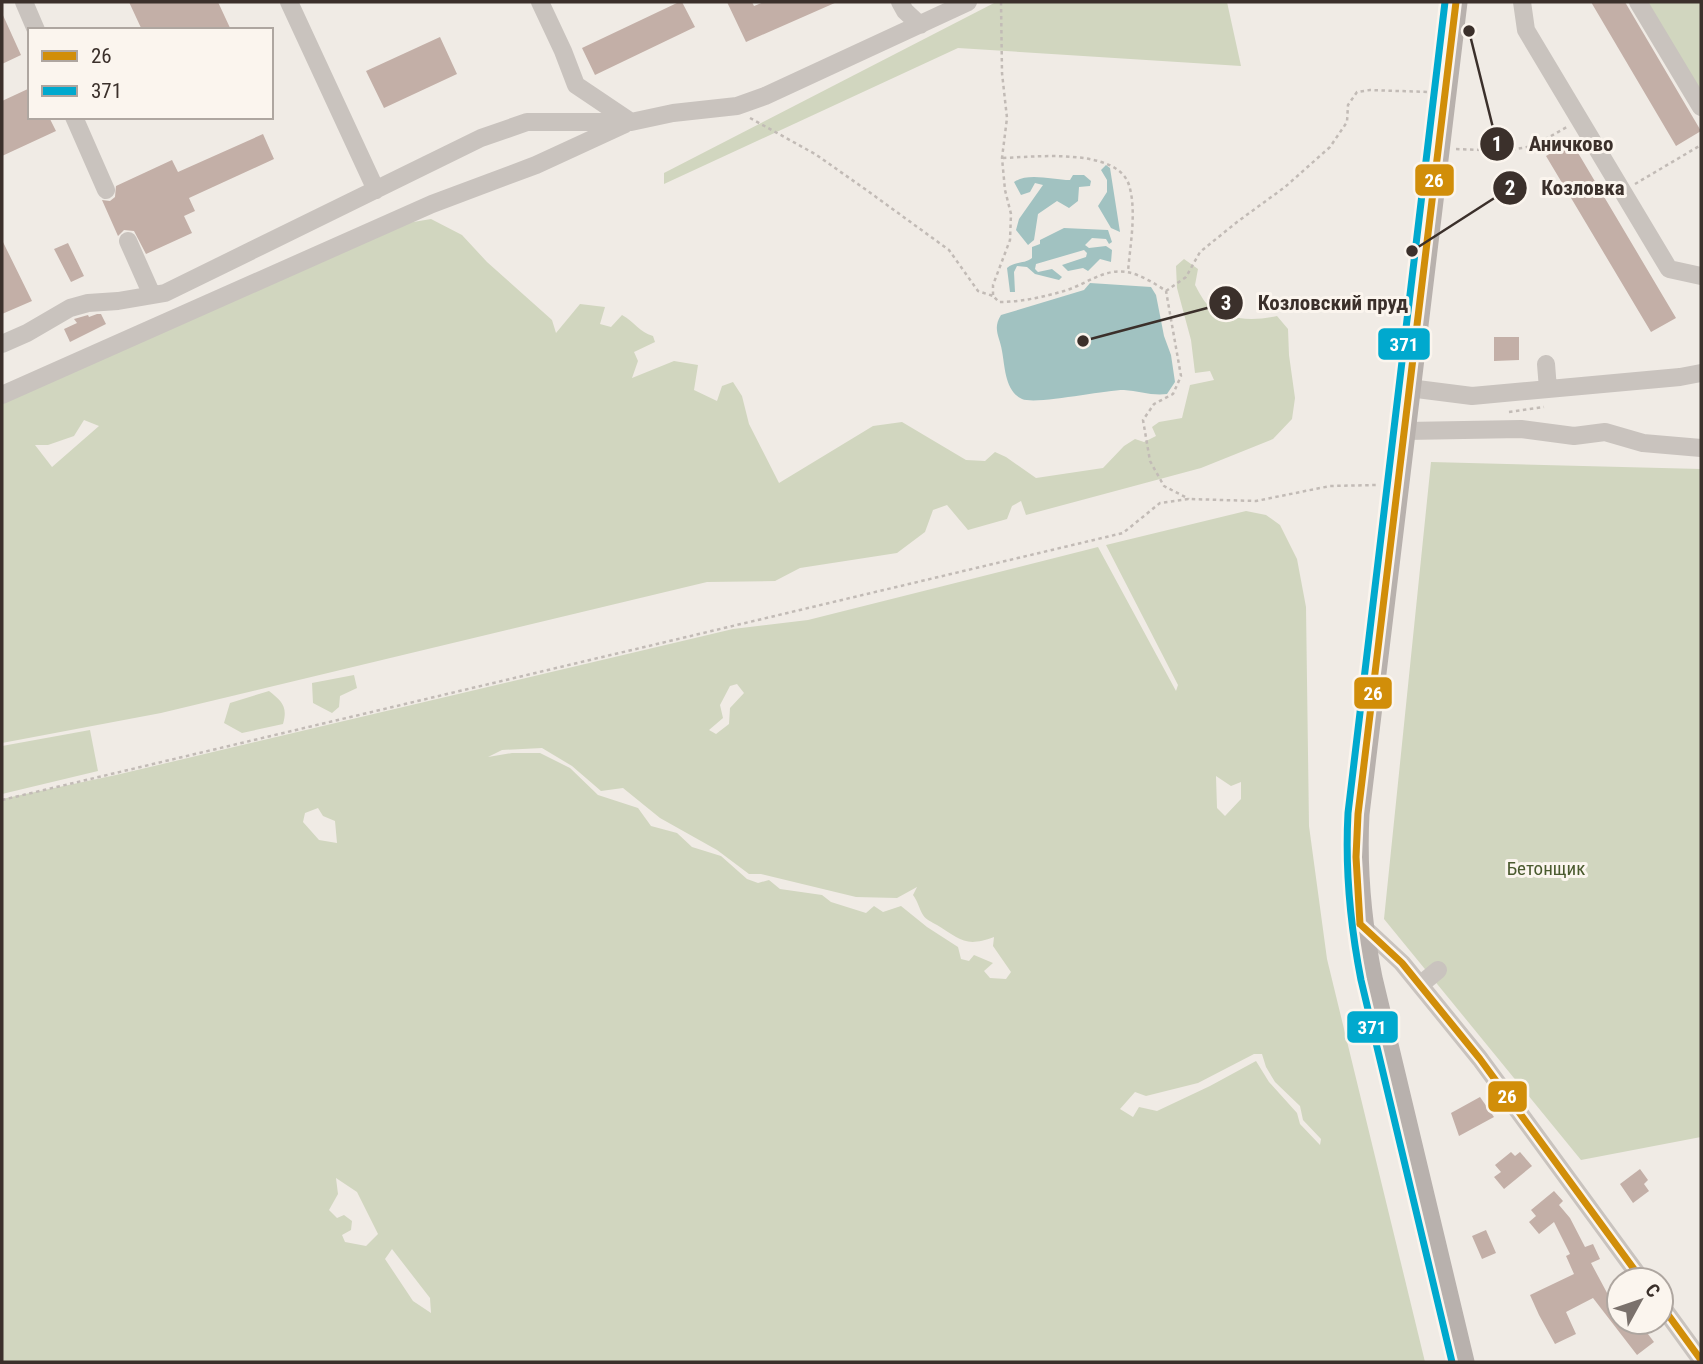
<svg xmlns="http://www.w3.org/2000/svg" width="1703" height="1364" font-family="'Roboto Condensed',sans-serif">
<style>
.green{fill:#d1d6bf;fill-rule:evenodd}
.water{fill:#a1c2c1}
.building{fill:#c3afa7}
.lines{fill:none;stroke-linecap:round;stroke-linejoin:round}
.path{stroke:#c2bbb6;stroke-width:2.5;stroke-dasharray:3.5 3.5;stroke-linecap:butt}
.minor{stroke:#c9c3be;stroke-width:18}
.major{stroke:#b8b1ad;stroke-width:23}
.bus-1-casing{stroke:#fbf5ee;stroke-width:12}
.bus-2-casing{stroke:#fbf5ee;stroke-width:12}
.bus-1{stroke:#d18e09;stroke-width:7}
.bus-2{stroke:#00a9ce;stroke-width:7}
.labels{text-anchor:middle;stroke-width:6;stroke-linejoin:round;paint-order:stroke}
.park-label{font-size:19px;fill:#4a5a2e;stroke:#fbf5ee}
.leader{fill:none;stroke:#3b302b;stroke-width:2.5}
.callout-dot{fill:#3b302b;stroke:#fbf5ee;stroke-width:2.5}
.mark-label{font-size:21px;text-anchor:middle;font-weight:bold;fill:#fff}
.callout-label{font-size:21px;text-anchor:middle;font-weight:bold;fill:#3b302b;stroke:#fbf5ee;stroke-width:6;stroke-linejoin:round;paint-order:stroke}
.line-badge{stroke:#fbf5ee;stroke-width:2.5}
.badge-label{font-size:19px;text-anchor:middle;font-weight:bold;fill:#fff}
</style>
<rect width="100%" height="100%" fill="#f0ebe5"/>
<!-- green -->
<path class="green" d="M 996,2 L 1227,2 L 1241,66 L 958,48 L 664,184 L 664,173 Z
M 1647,2 L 1701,2 L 1701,91 Z
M 431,219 L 462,235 L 487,262 L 552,320 L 556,333 L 580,304 L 605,307 L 600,324 L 611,327 L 622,315 C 635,322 639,332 653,336 L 655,342 L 634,352 L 638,361 L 632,378 L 674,361 L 698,365 L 694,390 L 717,401 L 722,386 L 733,382 L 742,396 L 749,424 L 779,483 L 873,426 L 902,422 L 966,460 L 985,461 L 995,452 L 1006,457 L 1036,478 L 1103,468 L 1124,446 L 1135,439 L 1144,442 L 1156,436 L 1152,427 L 1159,422 L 1182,418 L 1190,385 L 1214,380 L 1210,371 L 1195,373 L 1191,340 L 1177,288 L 1176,266 L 1184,259 L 1198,269 L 1195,285 C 1198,290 1202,299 1207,304 C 1224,321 1255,321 1277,316 L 1288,329 L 1289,355 L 1295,398 L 1292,419 L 1273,439 L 1201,468 L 1026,515 L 1021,501 L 1012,506 L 1007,519 L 968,530 L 947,505 L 933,510 L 925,532 L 897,553 L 800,568 L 775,581 L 707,582 L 161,713 L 2,743 L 2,394 L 384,227 ZM 84,420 L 99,426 L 52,467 L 35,445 L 48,445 L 74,436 Z
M 1431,462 L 1701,469 L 1701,1137 L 1581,1160 L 1384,919 Z
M 1246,511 L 1266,515 L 1280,525 L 1297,559 L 1306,607 L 1309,826 L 1327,959 L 1425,1362 L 2,1362 L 2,799 L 116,775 L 733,629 L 808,620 L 1098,547 L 1176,691 L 1178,685 L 1106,545 ZM 737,684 L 744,693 L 730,708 L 729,724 L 716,734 L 709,730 L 723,718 L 720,705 L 730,686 ZM 542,748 L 572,766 L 601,791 L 623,788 L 660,818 L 717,850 L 749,874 L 761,874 L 856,897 L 897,898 L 917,887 L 913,895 C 918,902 919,908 923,915 C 926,920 932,922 937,925 C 960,939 965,948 994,937 L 993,946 L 1011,972 L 1006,979 L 990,978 L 984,971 L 993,963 L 974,955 L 969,961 L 961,959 L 958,947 L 927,927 L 901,906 L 883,912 L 874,906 L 866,913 L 831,902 L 822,895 L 780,889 L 769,880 L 758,883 L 747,879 L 721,856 L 692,847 L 677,833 L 651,826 L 638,808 L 598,795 L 570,768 L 540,753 L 512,753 L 488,757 L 502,750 ZM 1216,776 L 1231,786 L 1241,782 L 1241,799 L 1225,816 L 1217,808 ZM 318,808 L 323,816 L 335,821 L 337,843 L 319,840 L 303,822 L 305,813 ZM 1254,1054 L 1262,1054 L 1266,1067 L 1275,1082 L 1300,1106 L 1303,1120 L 1321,1139 L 1320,1145 L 1300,1124 L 1297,1113 L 1269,1082 L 1256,1061 L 1210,1086 L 1157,1111 L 1139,1107 L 1133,1117 L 1120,1109 L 1135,1092 L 1146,1096 L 1198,1083 ZM 336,1178 L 357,1192 L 378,1234 L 366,1246 L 345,1242 L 342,1235 L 351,1230 L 352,1221 L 344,1215 L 337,1218 L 329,1210 L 338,1194 ZM 392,1249 L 430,1298 L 431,1313 L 413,1301 L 385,1259 Z
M 354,675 L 357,688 L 340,696 L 339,707 L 332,713 L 313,703 L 312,683 Z
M 269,691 C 282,701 288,707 283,724 L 242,733 L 224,723 L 230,703 Z
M 90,730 L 98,771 L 2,794 L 2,746 Z"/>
<!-- water -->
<path class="water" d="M 1106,165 L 1110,168 L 1120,232 L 1111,228 L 1098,206 L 1107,192 L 1107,180 L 1101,170 Z
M 1084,175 L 1091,181 L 1090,186 L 1079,187 L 1078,201 L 1069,208 L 1057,201 L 1038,214 L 1034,240 L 1028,245 L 1016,230 L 1019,219 L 1043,185 L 1035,183 L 1030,192 L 1021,195 L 1014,182 C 1028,172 1053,180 1070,180 L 1073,175 Z
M 1064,228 L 1108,230 L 1112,242 L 1109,244 L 1106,239 L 1092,238 L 1085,245 L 1089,248 L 1106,246 L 1112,250 L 1111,262 L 1100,259 L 1088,271 L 1083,268 L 1068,271 L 1062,265 L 1086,257 L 1087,253 L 1084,250 L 1036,264 L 1035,269 L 1038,272 L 1052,269 L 1062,277 L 1059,280 L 1035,274 L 1027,267 L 1017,266 L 1014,272 L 1015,292 L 1010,292 L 1007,268 C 1015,261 1025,264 1032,258 L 1032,247 L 1040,244 L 1040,240 Z
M 1090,283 L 1151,287 L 1156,295 L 1164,336 L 1171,355 L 1175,382 L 1167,394 C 1152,396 1139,391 1124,390 C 1103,390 1037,405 1022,399 C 1005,391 1005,367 1002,351 C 1000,337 992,329 1001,315 L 1084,290 Z"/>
<!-- building -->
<path class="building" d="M 129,2 L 218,2 L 231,30 L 142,30 Z
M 679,2 L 682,2 L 695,27 L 595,75 L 582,48 Z
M 727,2 L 752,2 L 754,6 L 764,2 L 837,2 L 746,42 Z
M 1591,2 L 1625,2 L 1701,131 L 1676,146 Z
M 2,13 L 21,55 L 2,64 Z
M 440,37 L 457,74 L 384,108 L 366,71 Z
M 30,88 L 30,117 L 49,117 L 56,131 L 2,156 L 2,101 Z
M 263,134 L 274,159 L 189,198 L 195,211 L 184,216 L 192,233 L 146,254 L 134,231 L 124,230 L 118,236 L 102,200 L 110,201 L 115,197 L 116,186 L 172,160 L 178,172 Z
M 1571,141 L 1676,318 L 1651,332 L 1546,156 Z
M 2,240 L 32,301 L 2,314 Z
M 68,243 L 84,276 L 71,282 L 54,249 Z
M 97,314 L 101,314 L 106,324 L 70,342 L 64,329 L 77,323 L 74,319 L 88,315 L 89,317 Z
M 1494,337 L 1519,337 L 1519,360 L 1494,361 Z
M 1480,1097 L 1494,1117 L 1459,1136 L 1451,1113 Z
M 1511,1152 L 1515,1156 L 1520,1152 L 1532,1166 L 1504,1189 L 1494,1177 L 1501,1172 L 1495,1165 Z
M 1640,1169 L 1648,1180 L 1644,1184 L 1649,1191 L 1633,1203 L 1620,1184 Z
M 1554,1191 L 1563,1201 L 1559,1205 L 1570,1218 L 1585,1247 L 1593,1244 L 1600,1259 L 1591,1263 L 1613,1304 L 1619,1299 L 1619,1322 L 1639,1322 L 1654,1342 L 1637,1355 L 1593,1298 L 1566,1312 L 1576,1334 L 1555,1344 L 1539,1315 L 1530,1295 L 1574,1274 L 1566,1256 L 1570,1254 L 1554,1222 L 1539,1234 L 1529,1222 L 1536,1216 L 1531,1210 Z
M 1486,1230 L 1496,1253 L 1482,1259 L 1472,1236 Z"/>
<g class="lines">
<!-- path -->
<path class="path" d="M 1001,2 L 1002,73 L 1007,118 L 1002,158 L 1005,190 L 1011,214 L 1010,240 L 993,285 L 993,296 L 999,302 C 1021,302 1043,297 1064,291 C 1085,285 1104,268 1127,272 C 1139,274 1156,284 1166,291 L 1181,376 L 1173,394 L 1154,404 L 1143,420 L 1150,461 L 1164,486 L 1189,499
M 750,118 L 815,154 L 865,189 L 949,250 L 978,291 L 993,296
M 1456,149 L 1505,151 L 1533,146 L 1567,127
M 1003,158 C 1033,157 1117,147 1129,185 C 1137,211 1130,245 1128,272
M 1635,184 L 1701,145
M 1166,291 L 1186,277 L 1200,252 L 1237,222 L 1285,187 L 1330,147 L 1347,122 L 1348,105 L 1357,92 L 1370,90 L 1428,92
M 1509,412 L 1544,407
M 2,800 L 1123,533 L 1160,503 L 1189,499 L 1256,501 L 1330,486 L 1377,485"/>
<!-- minor -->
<path class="minor" d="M 24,2 L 36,30
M 289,2 L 376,190
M 540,2 L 563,51 L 576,85 L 631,122
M 900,2 L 905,11 L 920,25
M 1522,2 L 1526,30 L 1669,269 L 1701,276
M 1638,2 L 1701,107
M 74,117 L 106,190
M 128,241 L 152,295
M 2,344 L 27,333 L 70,308 L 88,303 L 118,301 L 165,293 L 481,138 L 527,122 L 631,122 L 673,113 L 737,106 L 765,96 L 968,2
M 1546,364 L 1548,389
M 1409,388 L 1472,396 L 1680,377 L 1701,373
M 2,395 L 432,204 L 536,165 L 625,124
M 1406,431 L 1521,429 L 1574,436 L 1605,432 L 1643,443 L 1701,448
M 1360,924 L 1402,963 L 1480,1059 L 1642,1280
M 1420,985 L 1438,970
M 1661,1305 L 1701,1360"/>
<!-- major -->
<path class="major" d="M 1456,2 L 1358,814 C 1355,870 1360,922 1371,978 L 1463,1362"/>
<!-- bus-1 casing -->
<g class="bus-1-casing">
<path id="bus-1" d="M 1360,924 L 1356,857 L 1358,814 L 1456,2
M 1360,924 L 1402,963 L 1480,1059 L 1642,1280
M 1661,1305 L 1701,1360"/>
</g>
<!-- bus-2 casing -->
<g class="bus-2-casing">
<path id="bus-2" d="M 1445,2 L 1348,813 C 1345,869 1350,924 1361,980 L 1452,1362"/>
</g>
<!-- bus-1 -->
<use href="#bus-1" class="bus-1"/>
<!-- bus-2 -->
<use href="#bus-2" class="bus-2"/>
</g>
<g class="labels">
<!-- park labels -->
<g class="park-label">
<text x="1546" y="875">Бетонщик</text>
</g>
</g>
<!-- callouts -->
<path class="leader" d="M1469 31L1497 144M1412 251L1510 188M1083 341L1226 303"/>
<g class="callout-dot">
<circle cx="1469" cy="31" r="7"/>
<circle cx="1412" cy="251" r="7"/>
<circle cx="1083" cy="341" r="7"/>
<circle cx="1497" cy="144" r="18"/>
<circle cx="1510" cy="188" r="18"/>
<circle cx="1226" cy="303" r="18"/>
</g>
<g class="mark-label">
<text x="1497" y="151">1</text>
<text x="1510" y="195">2</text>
<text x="1226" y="310">3</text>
</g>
<g class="callout-label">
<text x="1571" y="151">Аничково</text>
<text x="1583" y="195">Козловка</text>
<text x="1333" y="310">Козловский пруд</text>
</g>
<g class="line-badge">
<rect x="1414" y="163" width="41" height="34" rx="7" fill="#d18e09"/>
<rect x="1377" y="327" width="54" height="34" rx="7" fill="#00a9ce"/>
<rect x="1353" y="676" width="40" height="34" rx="7" fill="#d18e09"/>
<rect x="1346" y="1010" width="53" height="34" rx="7" fill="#00a9ce"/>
<rect x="1487" y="1080" width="41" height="33" rx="7" fill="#d18e09"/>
</g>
<g class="badge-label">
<text x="1434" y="187">26</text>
<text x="1404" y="351">371</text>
<text x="1373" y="700">26</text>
<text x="1372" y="1034">371</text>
<text x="1507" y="1103">26</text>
</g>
<!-- border -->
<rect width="1703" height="1364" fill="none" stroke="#3b302b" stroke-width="7"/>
<!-- legend -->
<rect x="28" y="28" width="245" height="91" fill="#fbf5ee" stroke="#aea6a0" stroke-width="2"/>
<rect x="42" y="51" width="35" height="10" fill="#d18e09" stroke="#aea6a0" stroke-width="2"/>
<text x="91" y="63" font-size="21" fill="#3b302b">26</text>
<rect x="42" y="86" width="35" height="10" fill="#00a9ce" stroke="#aea6a0" stroke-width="2"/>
<text x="91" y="98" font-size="21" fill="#3b302b">371</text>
<!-- north arrow -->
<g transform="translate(1640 1301) rotate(50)"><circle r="33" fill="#fbf5ee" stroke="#aea6a0" stroke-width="2"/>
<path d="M0-5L12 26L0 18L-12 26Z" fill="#7a716c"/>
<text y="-10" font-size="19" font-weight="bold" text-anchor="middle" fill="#3b302b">С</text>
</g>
</svg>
